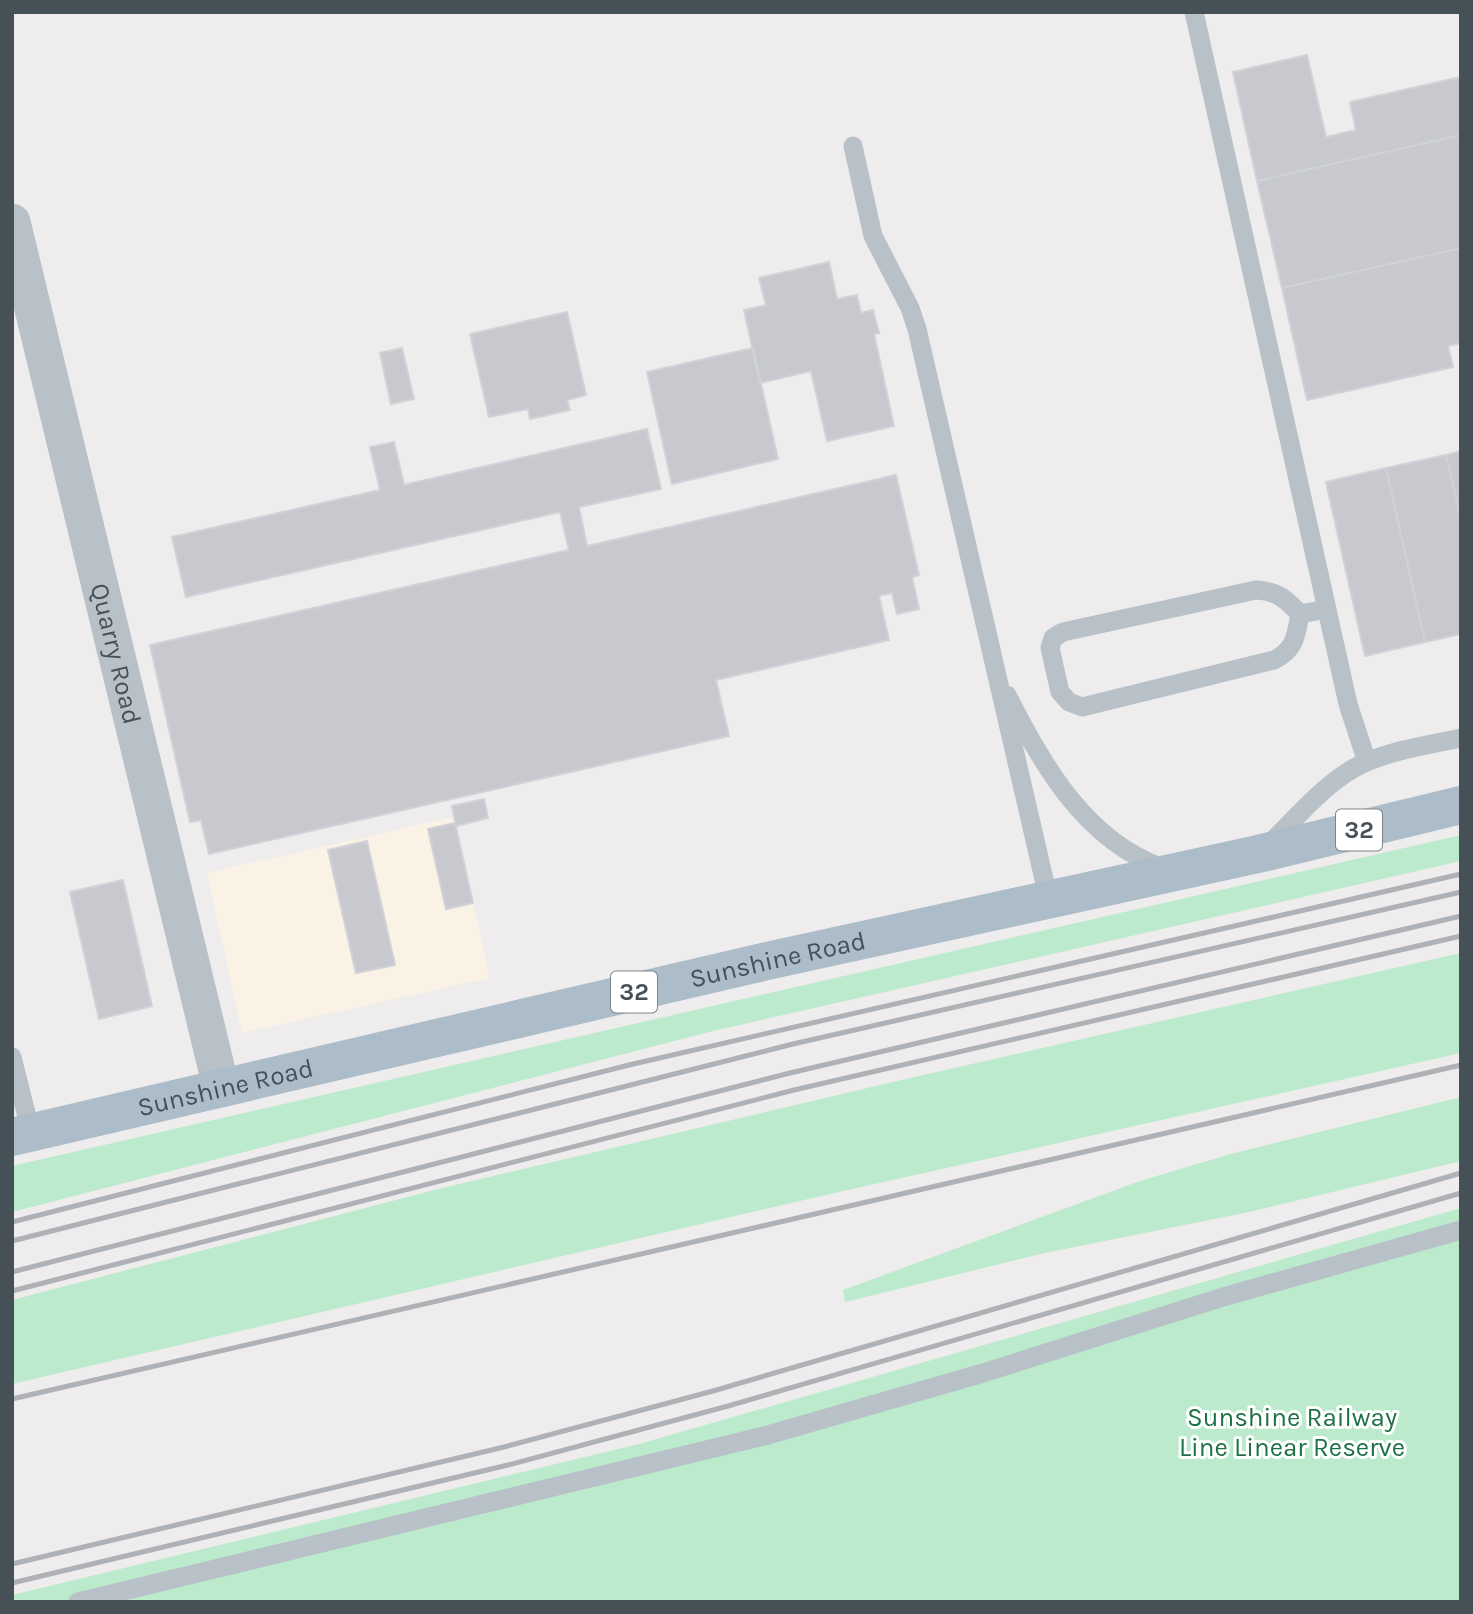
<svg xmlns="http://www.w3.org/2000/svg" width="1473" height="1614" font-family="Karla,sans-serif">
<style>
.commercial{fill:#f9f2e5}
.green{fill:#bceacc}
.building{fill:#c7c9ce;stroke:#d0d2d7;stroke-width:2}
.lines{fill:none;stroke-linecap:round;stroke-linejoin:round}
.service{stroke:#b8c1c7;stroke-width:19}
.minor{stroke:#b8c1c7;stroke-width:37}
.primary{stroke:#adbcc9;stroke-width:38}
.rail{stroke:#aeb1b6;stroke-width:5}
.labels{text-anchor:middle;stroke-width:6;stroke-linejoin:round;paint-order:stroke}
.shield{fill:#fff;stroke:#7e8489;stroke-width:2}
.shield-label{font-size:24px;font-weight:bold;fill:#465057}
.street-label{font-size:26px;fill:#465057;stroke:#fff}
.park-label{font-size:26px;fill:#1e7144;stroke:#fff}
</style>
<rect width="100%" height="100%" fill="#eeecec"/>
<!-- commercial -->
<path class="commercial" d="M 454,817 L 490,978 L 242,1033 L 207,873 Z"/>
<!-- green -->
<path class="green" d="M 1461,835 L 1461,861 L 713,1031 L 12,1212 L 12,1166 Z
M 1461,953 L 1461,1053 L 830,1194 L 12,1384 L 12,1300 L 438,1189 L 906,1079 Z
M 1461,1097 L 1461,1161 L 1249,1212 L 1045,1253 L 845,1302 L 843,1290 L 1140,1181 L 1227,1155 Z
M 1461,1208 L 1461,1602 L 12,1602 L 12,1595 L 639,1444 Z"/>
<!-- building -->
<path class="building" d="M 1307,55 L 1326,137 L 1356,130 L 1350,102 L 1461,77 L 1461,135 L 1257,181 L 1233,72 Z
M 1461,135 L 1461,248 L 1282,288 L 1257,181 Z
M 1461,248 L 1461,343 L 1448,346 L 1453,367 L 1307,400 L 1282,288 Z
M 829,262 L 837,299 L 857,295 L 861,313 L 873,310 L 879,333 L 874,334 L 894,426 L 827,441 L 811,371 L 760,383 L 744,310 L 766,305 L 759,278 Z
M 567,312 L 586,395 L 567,400 L 570,410 L 530,419 L 528,409 L 489,417 L 470,334 Z
M 402,348 L 414,399 L 391,404 L 380,353 Z
M 753,348 L 778,459 L 672,484 L 647,372 Z
M 647,429 L 661,489 L 579,507 L 587,546 L 896,475 L 919,575 L 912,577 L 919,609 L 897,614 L 892,593 L 879,596 L 889,640 L 716,680 L 729,736 L 209,854 L 201,820 L 190,822 L 150,645 L 569,550 L 560,512 L 186,597 L 172,537 L 380,490 L 370,447 L 394,442 L 404,485 Z
M 1461,451 L 1461,519 L 1446,455 Z
M 1446,455 L 1461,519 L 1461,634 L 1425,642 L 1386,468 Z
M 1386,468 L 1425,642 L 1365,656 L 1326,482 Z
M 484,799 L 488,818 L 456,826 L 452,806 Z
M 455,823 L 473,903 L 446,909 L 428,829 Z
M 367,841 L 395,965 L 356,973 L 328,850 Z
M 123,880 L 152,1006 L 99,1019 L 70,892 Z"/>
<g class="lines">
<!-- service -->
<path class="service" d="M 1194,12 L 1348,704 L 1367,762
M 853,146 L 873,236 L 910,308 L 917,329 L 1049,901
M 1300,614 C 1296,636 1295,650 1274,660 L 1082,707 L 1069,702 L 1060,692 L 1050,648 L 1053,638 L 1063,632 L 1256,590 C 1277,591 1286,599 1300,614 L 1327,609
M 1007,695 C 1042,765 1086,841 1163,868
M 1268,845 C 1296,819 1327,780 1362,764 C 1393,750 1428,745 1461,738
M 12,1057 L 31,1133
M 78,1602 L 764,1436 L 983,1373 L 1223,1297 L 1461,1230"/>
<!-- minor -->
<path class="minor" id="s1" d="M 12,222 L 221,1087"/>
<!-- primary -->
<path class="primary" id="s2" d="M 12,1137 L 767,961 L 1258,854 L 1461,805"/>
<!-- rail -->
<path class="rail" d="M 12,1222 L 629,1065 L 1461,874
M 12,1241 L 793,1044 L 1461,892
M 12,1272 L 790,1073 L 1461,916
M 12,1291 L 794,1090 L 1461,936
M 12,1399 L 1461,1065
M 12,1564 L 504,1447 L 713,1391 L 1461,1173
M 12,1583 L 508,1465 L 728,1406 L 1461,1193"/>
</g>
<g class="labels">
<!-- shield labels -->
<g class="shield">
<rect x="1336" y="809.5" width="46" height="41" rx="5"/>
<rect x="611" y="971.5" width="46" height="41" rx="5"/>
</g>
<g class="shield-label">
<text x="1359" y="838">32</text>
<text x="634" y="1000">32</text>
</g>
<!-- street labels -->
<g class="street-label">
<text dy="9" stroke="none"><textPath href="#s1" startOffset="444">Quarry Road</textPath></text>
<text dy="9" stroke="none"><textPath href="#s2" startOffset="786">Sunshine Road</textPath></text>
<text dy="9" stroke="none"><textPath href="#s2" startOffset="219">Sunshine Road</textPath></text>
</g>
<!-- park labels -->
<g class="park-label">
<text x="1292" y="1426">Sunshine Railway<tspan x="1292" dy="30">Line Linear Reserve</tspan></text>
</g>
</g>
<!-- border -->
<rect width="1473" height="1614" fill="none" stroke="#465057" stroke-width="28"/>
</svg>
